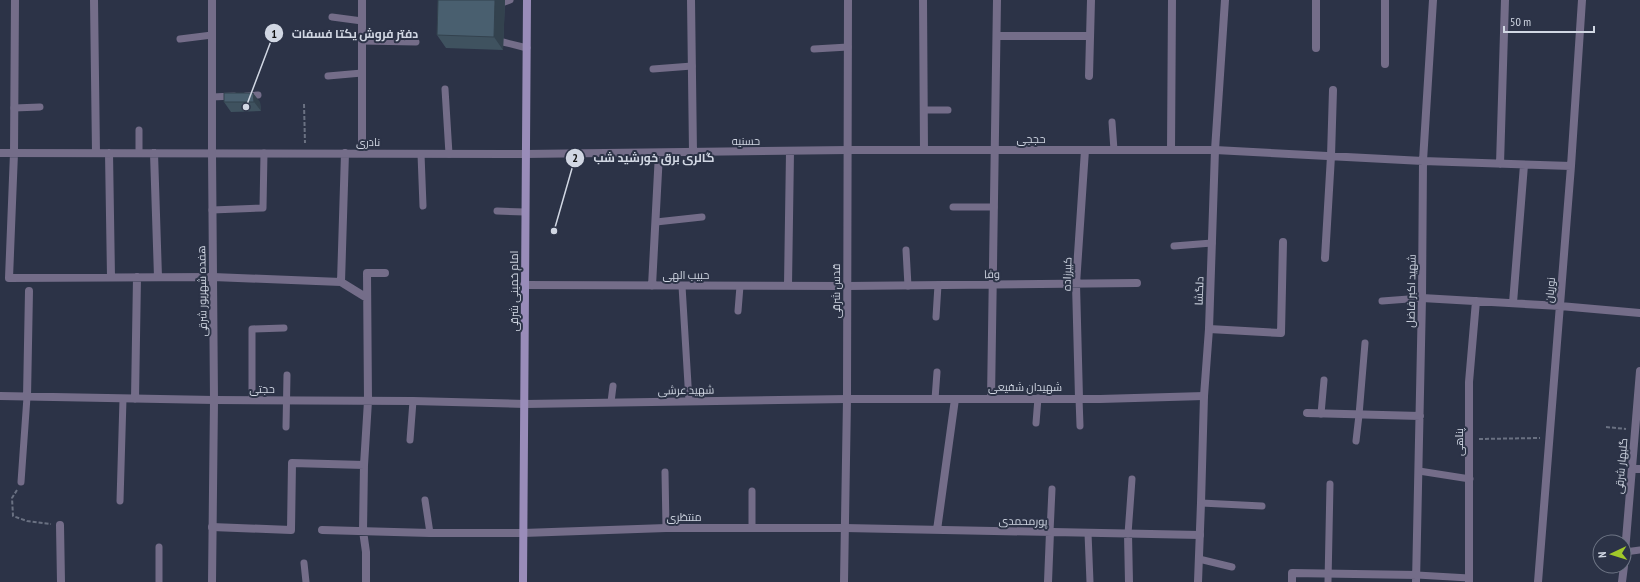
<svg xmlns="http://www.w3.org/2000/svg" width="1640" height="582" font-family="'PT Sans Narrow',Cairo,sans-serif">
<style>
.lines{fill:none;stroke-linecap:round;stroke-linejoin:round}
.path{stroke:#6a7182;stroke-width:2;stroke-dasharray:4 2;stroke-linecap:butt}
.service{stroke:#746d89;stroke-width:7}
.minor{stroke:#746d89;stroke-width:8}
.tertiary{stroke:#746d89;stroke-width:8}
.secondary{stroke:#998cb9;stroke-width:8}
.wall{fill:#3f525f}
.shaded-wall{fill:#33424e}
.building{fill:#495f6f;stroke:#33424e}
.labels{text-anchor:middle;stroke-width:4;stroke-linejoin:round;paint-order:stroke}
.street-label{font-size:11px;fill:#d1d7e3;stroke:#2c3347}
.leader{fill:none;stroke:#d1d7e3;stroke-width:1.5}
.callout-dot{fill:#d1d7e3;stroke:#2c3347;stroke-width:1.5}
.mark-label{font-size:12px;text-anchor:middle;font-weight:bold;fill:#111}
.callout-label{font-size:12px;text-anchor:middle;font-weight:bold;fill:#d1d7e3;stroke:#2c3347;stroke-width:4;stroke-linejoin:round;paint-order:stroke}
</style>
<rect width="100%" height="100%" fill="#2c3347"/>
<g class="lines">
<!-- path -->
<path class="path" d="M 304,104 L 305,143
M 1606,427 L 1626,429
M 1479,439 L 1540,438
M 17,490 L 12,498 L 13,516 L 27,521 L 51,524"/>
<!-- service -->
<path class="service" d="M 496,5 L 510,0
M 332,17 L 362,21
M 180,39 L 212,35
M 362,41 L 416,42
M 494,42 L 503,42 L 527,48
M 814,49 L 848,47
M 653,69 L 692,66
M 328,76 L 362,73
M 445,89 L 449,154
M 246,96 L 258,95
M 212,97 L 234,96
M 14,108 L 40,107
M 924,110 L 948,110
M 1112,122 L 1114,150
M 139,153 L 139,130
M 421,154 L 423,206
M 953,207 L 994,207
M 212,210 L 263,208 L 264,153
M 497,211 L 525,212
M 656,222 L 702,217
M 1174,246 L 1212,243
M 906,250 L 908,286
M 682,286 L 689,401
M 1382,301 L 1422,298
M 738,311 L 740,286
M 936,317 L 938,285
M 1079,398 L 1080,426
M 935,399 L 937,372
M 252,400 L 252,329 L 284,328
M 611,402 L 613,386
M 1321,414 L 1324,380
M 1036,423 L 1038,398
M 286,427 L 287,375
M 410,440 L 413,401
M 1356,441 L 1359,415 L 1365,343
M 1419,471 L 1470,479
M 665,472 L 666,528
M 21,482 L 27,397
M 752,491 L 752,528
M 425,500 L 430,533
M 120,501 L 123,399
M 1201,503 L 1262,506
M 1050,532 L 1052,489
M 1088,533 L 1090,582
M 1128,534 L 1132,479
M 159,547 L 159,582
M 1625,552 L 1640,550
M 1199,559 L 1232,567
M 304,563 L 306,582
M 1417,575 L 1469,578
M 1328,582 L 1330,484"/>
<!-- minor -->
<path class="minor" d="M 15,0 L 14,153 L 9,278 L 213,277 L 341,282 L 367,298
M 94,0 L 96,153
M 691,0 L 693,152
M 923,0 L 924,150
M 1316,0 L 1316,48
M 997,36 L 1090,36
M 1385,64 L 1385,0
M 1089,76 L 1091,0
M 1171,150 L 1172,0
M 0,153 L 525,154 L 848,150 L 1215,150 L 1423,161 L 1571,166
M 109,153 L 111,277
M 154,153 L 158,277
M 362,153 L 362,0
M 1500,164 L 1505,0
M 1325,258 L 1331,156 L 1333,90
M 341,282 L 345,153
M 524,285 L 847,286 L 1137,283
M 788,285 L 790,152
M 652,286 L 659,153
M 1422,298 L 1560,306 L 1640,313
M 1513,303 L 1524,165
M 1209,329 L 1281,333 L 1283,242
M 0,396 L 214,400 L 413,401 L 525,404 L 847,399 L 1100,399 L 1204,396
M 27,397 L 29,291
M 1079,398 L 1076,284 L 1085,150
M 135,399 L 137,277
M 991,399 L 997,0
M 1307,413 L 1420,416
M 1632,469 L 1640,469
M 60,525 L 61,582
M 212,527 L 291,530 L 292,463 L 364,465
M 322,530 L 430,533 L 523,533 L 666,528 L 845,528 L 1200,535
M 937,530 L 955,399
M 1128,534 L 1129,582
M 366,582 L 366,552 L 363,531 L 364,465 L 368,401 L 367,273 L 385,273
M 1048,582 L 1050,532
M 1292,582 L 1292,573 L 1417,575
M 1416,582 L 1422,298 L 1423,161 L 1433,0
M 1469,582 L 1469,382 L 1476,301
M 1538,582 L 1571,166 L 1582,0"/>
<!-- tertiary -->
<path class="tertiary" d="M 1624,564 L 1640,371
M 212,582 L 214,400 L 212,153 L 212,0
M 844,582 L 847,399 L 848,0
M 1198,582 L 1201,503 L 1204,396 L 1209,329 L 1215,150 L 1225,0
M 1622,582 L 1624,566"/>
<!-- secondary -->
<path class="secondary" d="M 523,582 L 527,0"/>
</g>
<!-- wall -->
<path class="wall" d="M 505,0 L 503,50 L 446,48 L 437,35 Z
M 224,93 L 260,102 L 261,111 L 231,112 L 224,102 Z"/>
<!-- shaded-wall -->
<path class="shaded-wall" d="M 495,0 L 505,0 L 503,50 L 494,37 Z
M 253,93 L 260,102 L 261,111 L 254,102 Z"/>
<!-- building -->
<path class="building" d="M 438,0 L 495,0 L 494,37 L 437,35 Z
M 224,93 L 253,93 L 254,102 L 224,102 Z"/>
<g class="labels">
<!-- street labels -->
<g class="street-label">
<text x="1031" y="143">حججی</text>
<text x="746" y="145">حسنیه</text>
<text x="368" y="146">نادری</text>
<text transform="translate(992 274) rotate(-1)" y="4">وفا</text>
<text transform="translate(1067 274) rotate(-88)" y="4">کبیرزاده</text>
<text x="686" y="279">حبیب الهی</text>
<text transform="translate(1550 290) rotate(-85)" y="4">نوریان</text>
<text transform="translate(202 291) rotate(-91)" y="4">هفده شهریور شرقی</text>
<text transform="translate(514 291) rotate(-90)" y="4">امام خمینی شرقی</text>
<text transform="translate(836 291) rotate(-90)" y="4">قدس شرقی</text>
<text transform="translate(1199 291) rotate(-88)" y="4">دلگشا</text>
<text transform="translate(1411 291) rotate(-89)" y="4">شهید اکبر فاضل</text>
<text x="1025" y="391">شهیدان شفیعی</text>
<text x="262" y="393">حجتی</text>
<text transform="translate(686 390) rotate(-1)" y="4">شهید عرشی</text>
<text transform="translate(1459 442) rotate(-90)" y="4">پناهی</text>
<text transform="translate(1621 466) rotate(-85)" y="4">گلبهار شرقی</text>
<text x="684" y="521">منتظری</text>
<text transform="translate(1023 521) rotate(1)" y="4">پورمحمدی</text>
</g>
</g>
<!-- callouts -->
<path class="leader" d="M246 107L274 33M554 231L575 158"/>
<g class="callout-dot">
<circle cx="246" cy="107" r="4"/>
<circle cx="554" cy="231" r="4"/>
<circle cx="274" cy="33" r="10"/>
<circle cx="575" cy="158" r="10"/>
</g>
<g class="mark-label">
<text x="274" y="38">1</text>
<text x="575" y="162">2</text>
</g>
<g class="callout-label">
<text x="355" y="38">دفتر فروش یکتا فسفات</text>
<text x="654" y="162">گالری برق خورشید شب</text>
</g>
<!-- north arrow -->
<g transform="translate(1612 554) rotate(266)"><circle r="19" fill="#2c3347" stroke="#6e7585"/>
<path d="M0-3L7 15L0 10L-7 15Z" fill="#a1c92a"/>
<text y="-6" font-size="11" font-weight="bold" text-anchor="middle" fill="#d1d7e3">N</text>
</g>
<!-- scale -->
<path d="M1504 26v6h90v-6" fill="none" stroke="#d1d7e3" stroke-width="2"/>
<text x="1510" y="26" font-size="12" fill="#d1d7e3" stroke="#2c3347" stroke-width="3" paint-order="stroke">50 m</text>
</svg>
